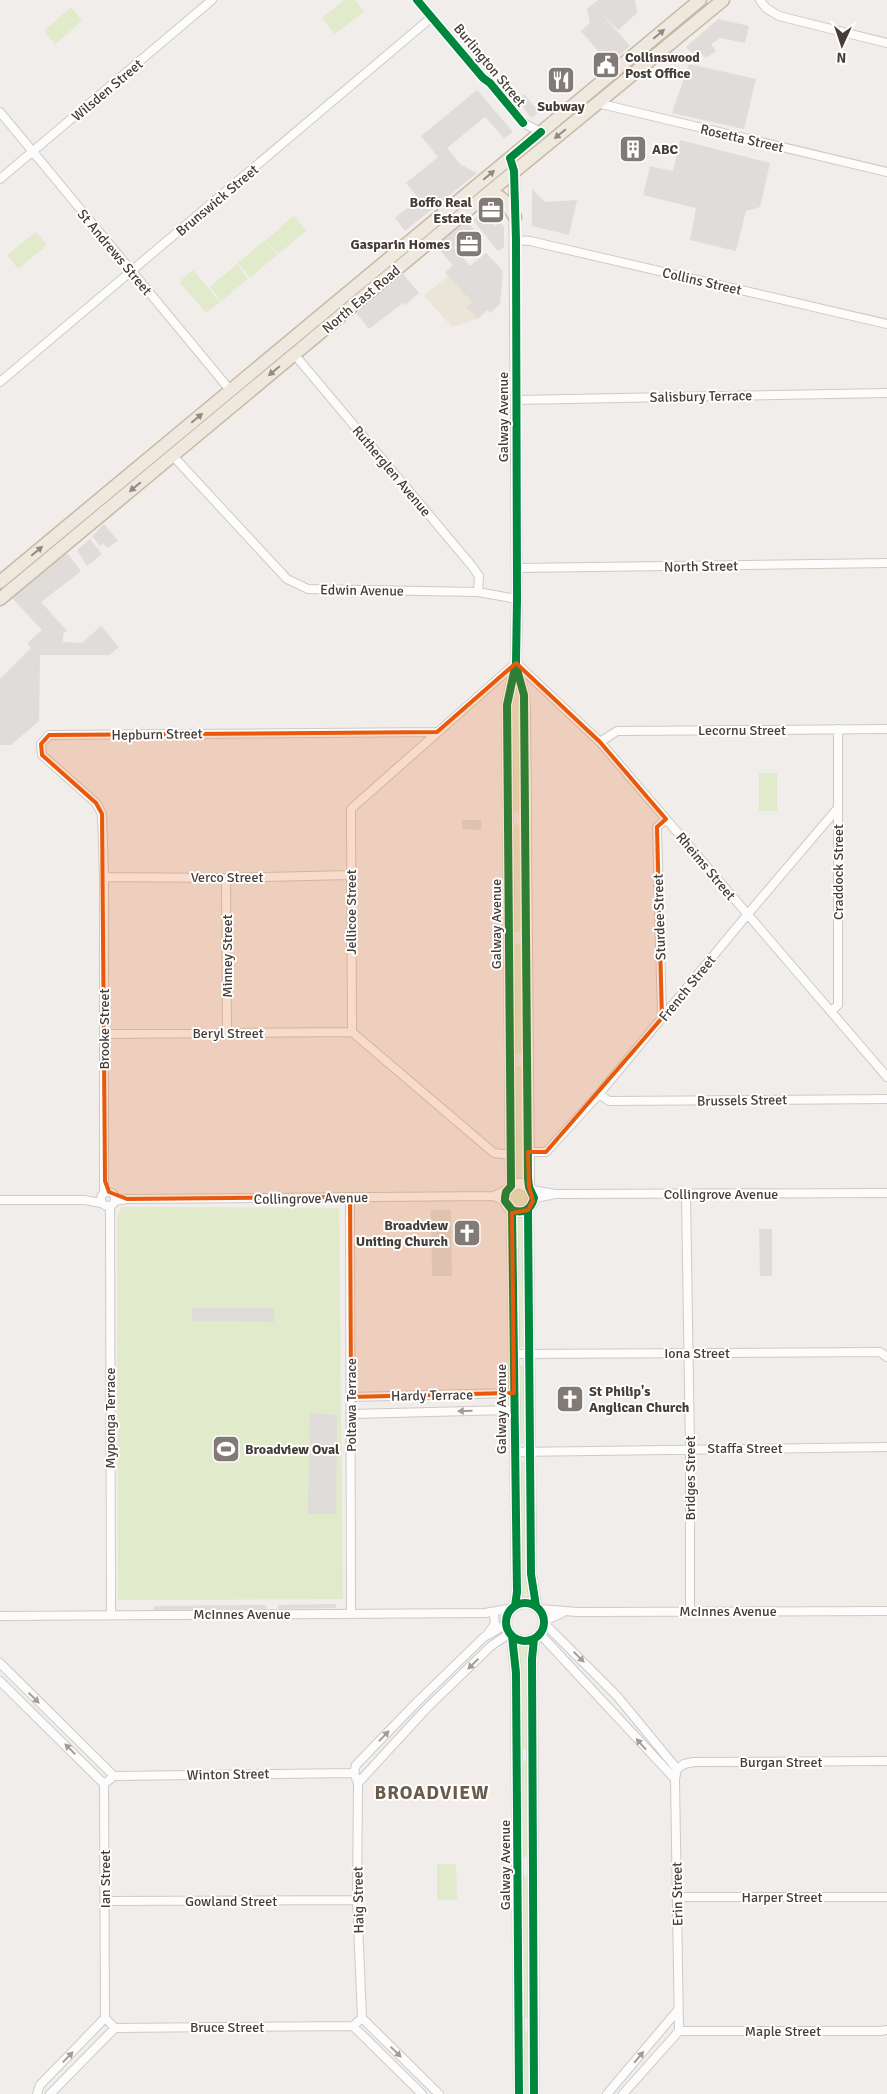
<svg xmlns="http://www.w3.org/2000/svg" width="887" height="2094" font-family="Signika,sans-serif">
<style>
.education{fill:#ebe4d9}
.green{fill:#e1eaca}
.parking{fill:#dfdcda}
.lines{fill:none;stroke-linecap:round;stroke-linejoin:round}
.minor-casing{stroke:#cecbc7;stroke-width:10}
.tertiary-casing{stroke:#cecbc7;stroke-width:12}
.trunk-casing{stroke:#c8b8a5;stroke-width:15}
.minor{stroke:#fdfcfc;stroke-width:8}
.tertiary{stroke:#fdfcfc;stroke-width:10}
.trunk{stroke:#eee8de;stroke-width:12}
.cycleway-casing{stroke:#fff;stroke-width:11}
.cycleway{stroke:#00873e;stroke-width:8}
.oneway{fill:#928a82}
.oneway2{fill:#a29d99}
.marked{fill:#e8590c;fill-opacity:0.2;stroke:#e8590c;stroke-width:4;stroke-linejoin:round}
.labels{text-anchor:middle;stroke-width:4;stroke-linejoin:round;paint-order:stroke}
.poi-label{font-size:14px;font-weight:bold;fill:#463e36;stroke:#fff;text-anchor:start}
.street-label{font-size:14px;fill:#463e36;stroke:#fff}
.district-label{font-size:19px;font-weight:bold;letter-spacing:1px;fill:#695b4d;stroke:#fff}
</style>
<rect width="100%" height="100%" fill="#f0edea"/>
<!-- education -->
<path class="education" d="M 448,276 L 473,302 L 467,307 L 478,319 L 452,327 L 424,296 Z"/>
<!-- green -->
<path class="green" d="M 344,0 L 355,0 L 364,11 L 335,34 L 322,18 Z
M 71,7 L 82,21 L 55,44 L 44,31 Z
M 294,216 L 306,231 L 278,254 L 266,240 Z
M 36,232 L 47,245 L 18,269 L 7,255 Z
M 265,240 L 277,255 L 250,278 L 238,263 Z
M 237,264 L 248,279 L 221,301 L 210,287 Z
M 193,270 L 220,302 L 206,313 L 179,282 Z
M 517,694 L 521,717 L 522,813 L 513,812 C 512,790 507,708 517,694 Z
M 759,773 L 777,773 L 777,811 L 759,811 Z
M 516,824 L 522,825 L 523,932 L 514,932 L 513,828 Z
M 516,944 L 522,944 L 524,1054 L 517,1055 L 514,1053 L 514,947 Z
M 516,1066 L 524,1066 L 526,1178 L 515,1179 L 514,1068 Z
M508 1198a11 11 0 1 1 22 0a11 11 0 1 1-22 0Z
M 121,1207 L 339,1208 L 343,1599 L 118,1600 L 117,1219 Z
M 516,1216 L 525,1216 L 525,1347 L 518,1347 Z
M 519,1365 L 525,1365 L 527,1444 L 518,1443 L 517,1367 Z
M 525,1461 L 532,1601 L 520,1600 L 518,1462 Z
M 516,1644 L 523,1646 L 531,1645 L 528,1749 L 526,1750 L 521,1747 Z
M 524,1760 L 528,1761 L 529,1857 L 522,1857 L 521,1763 Z
M 437,1864 L 456,1864 L 457,1900 L 437,1900 Z
M 525,1875 L 530,1876 L 529,2019 L 523,2018 L 522,1877 Z
M 527,2031 L 529,2031 L 532,2094 L 522,2094 L 523,2033 Z"/>
<!-- parking -->
<path class="parking" d="M 598,0 L 635,0 L 637,13 L 618,30 L 600,12 L 630,46 L 609,64 L 581,31 L 590,23 L 587,9 Z
M 718,19 L 749,26 L 745,43 L 720,38 L 711,44 L 716,51 L 706,58 L 701,53 L 691,52 L 686,47 Z
M 689,64 L 756,79 L 744,129 L 672,113 Z
M 477,90 L 513,132 L 504,138 L 485,117 L 447,148 L 461,165 L 477,173 L 405,231 L 395,218 L 419,199 L 406,183 L 438,157 L 421,136 Z
M 524,94 L 539,112 L 531,118 L 518,100 Z
M 680,140 L 770,163 L 760,207 L 746,211 L 736,251 L 690,240 L 696,208 L 643,195 L 650,166 L 673,171 Z
M 532,189 L 545,202 L 577,200 L 569,235 L 532,226 Z
M 482,212 L 495,226 L 500,222 L 504,227 L 504,247 L 498,251 L 473,220 Z
M 465,219 L 474,230 L 454,247 L 470,266 L 486,253 L 503,271 L 500,304 L 490,313 L 487,310 L 478,319 L 466,307 L 472,302 L 445,273 L 453,265 L 435,245 Z
M 403,274 L 419,293 L 405,305 L 403,303 L 369,329 L 356,313 L 388,286 L 390,288 L 389,286 Z
M 104,524 L 118,541 L 107,548 L 103,543 L 100,546 L 92,536 Z
M 90,539 L 102,554 L 87,566 L 77,550 Z
M 67,553 L 81,571 L 41,602 L 67,631 L 63,634 L 63,642 L 82,643 L 101,626 L 119,647 L 109,655 L 40,655 L 39,721 L 11,745 L 0,745 L 0,679 L 31,648 L 27,643 L 42,630 L 12,598 Z
M 462,820 L 481,820 L 481,830 L 462,829 Z
M 431,1210 L 451,1210 L 452,1276 L 432,1276 Z
M 759,1229 L 772,1229 L 772,1276 L 760,1276 Z
M 192,1308 L 274,1308 L 274,1322 L 192,1321 Z
M 310,1413 L 337,1415 L 336,1514 L 308,1514 Z
M 336,1604 L 336,1608 L 278,1609 L 278,1605 Z
M 266,1605 L 266,1609 L 154,1610 L 154,1606 Z"/>
<g class="lines">
<!-- minor casing -->
<g class="minor-casing">
<path id="minor" d="M 417,0 L 483,78 L 490,83 L 523,123 L 541,132
M 760,0 L 766,8 L 779,16 L 887,43
M 597,103 L 887,172
M 0,112 L 230,390
M 0,179 L 212,0
M 516,240 L 530,241 L 887,324
M 294,354 L 472,566 L 479,576 L 478,592
M 0,382 L 432,17
M 516,400 L 887,393
M 173,456 L 287,579 L 308,589 L 478,592 L 517,599
M 516,568 L 887,563
M 600,742 L 617,731 L 887,729
M 104,877 L 226,878 L 350,875
M 226,878 L 227,1033
M 831,1011 L 838,1005 L 838,729
M 662,1018 L 657,827 L 666,819
M 104,1034 L 352,1032
M 599,1094 L 609,1101 L 887,1099
M 528,1152 L 546,1152 L 599,1094 L 747,915 L 837,809
M 510,1155 L 494,1153 L 352,1032 L 351,809 L 516,663 L 600,742 L 887,1077
M 532,1190 L 555,1194 L 887,1193
M101 1199a7 7 0 1 1 14 0a7 7 0 1 1-14 0Z
M 104,1193 L 104,877 L 102,814 L 96,803 L 42,755 L 41,744 L 49,735 L 437,732
M 686,1194 L 690,1449 L 690,1611
M 494,1196 L 505,1201
M 350,1197 L 351,1613
M 534,1198 L 551,1195
M 0,1200 L 84,1200 L 101,1203
M 115,1201 L 127,1199 L 494,1196 L 507,1190
M 110,1206 L 111,1615
M 513,1354 L 880,1352 L 887,1357
M 351,1397 L 514,1393
M 352,1414 L 514,1410
M 514,1452 L 887,1447
M 540,1609 L 577,1612 L 887,1611
M 0,1616 L 485,1613 L 513,1608
M 544,1621 L 562,1613
M 544,1623 L 617,1696 L 677,1769
M 489,1632 L 495,1624 L 494,1616
M 540,1634 L 675,1779
M 0,1663 L 114,1776
M 0,1681 L 104,1784 L 105,2018 L 40,2085 L 37,2094
M 677,1769 L 684,1764 L 694,1762 L 887,1761
M 358,1783 L 426,1709 L 491,1646 L 510,1633
M 104,1784 L 114,1776 L 354,1773
M 677,1897 L 887,1897
M 105,1901 L 357,1900
M 105,2018 L 115,2028 L 353,2026
M 362,2018 L 439,2094
M 353,2026 L 362,2018 L 357,1900 L 358,1783 L 354,1773 L 356,1765 L 417,1702 L 484,1637 L 507,1624
M 353,2026 L 422,2094
M 679,2031 L 880,2031 L 887,2030
M 50,2094 L 115,2028
M 607,2094 L 678,2010
M 623,2094 L 679,2031 L 675,1779 L 677,1769"/>
</g>
<!-- tertiary casing -->
<g class="tertiary-casing">
<path id="tertiary" d="M 516,664 L 524,695 L 525,708 L 529,1187
M505 1198a14 14 0 1 1 28 0a14 14 0 1 1-28 0Z
M 511,1186 L 507,705 L 516,663 L 517,599 L 514,171
M 512,1210 L 517,1592 L 515,1606
M 528,1210 L 531,1574 L 536,1606
M506 1622a19 19 0 1 1 38 0a19 19 0 1 1-38 0Z
M 512,1636 L 516,1673 L 519,2094
M 534,2094 L 532,1659 L 534,1639"/>
</g>
<!-- trunk casing -->
<g class="trunk-casing">
<path id="trunk" d="M 487,194 C 503,194 507,204 515,217
M 0,582 L 700,0
M 0,599 L 487,194 L 723,0"/>
</g>
<!-- minor -->
<use href="#minor" class="minor"/>
<!-- tertiary -->
<use href="#tertiary" class="tertiary"/>
<!-- trunk -->
<use href="#trunk" class="trunk"/>
<!-- cycleway casing -->
<g class="cycleway-casing">
<path id="cycleway" d="M 417,0 L 483,78 L 490,83 L 523,123
M 505,1198 L 506,1192 L 511,1186 L 507,705 L 516,663 L 517,599 L 516,240 L 514,171 L 510,158 L 541,132
M 505,1201 L 512,1210 C 523,1214 531,1210 534,1198 L 529,1187 L 528,1178 L 524,695 L 516,666
M 512,1210 L 517,1592 L 515,1606
M 528,1210 L 531,1574 L 536,1606
M506 1622a19 19 0 1 1 38 0a19 19 0 1 1-38 0Z
M 512,1636 L 516,1673 L 519,2094
M 534,2094 L 532,1659 L 534,1639"/>
</g>
<!-- cycleway -->
<use href="#cycleway" class="cycleway"/>
</g>
<!-- one-way arrows -->
<defs><path id="oneway-solid" d="M-6-.8H1V-3.2L6.5 0L1 3.2V.8H-6Z" transform="scale(1.25)"/></defs>
<g class="oneway">
<use href="#oneway-solid" transform="translate(659 34) rotate(-40)"/>
<use href="#oneway-solid" transform="translate(560 134) rotate(141)"/>
<use href="#oneway-solid" transform="translate(489 175) rotate(-40)"/>
<use href="#oneway-solid" transform="translate(274 371) rotate(140)"/>
<use href="#oneway-solid" transform="translate(197 418) rotate(-40)"/>
<use href="#oneway-solid" transform="translate(135 487) rotate(140)"/>
<use href="#oneway-solid" transform="translate(37 551) rotate(-40)"/>
</g>
<g class="oneway2">
<use href="#oneway-solid" transform="translate(465 1411) rotate(179)"/>
<use href="#oneway-solid" transform="translate(579 1657) rotate(45)"/>
<use href="#oneway-solid" transform="translate(473 1664) rotate(136)"/>
<use href="#oneway-solid" transform="translate(34 1698) rotate(44)"/>
<use href="#oneway-solid" transform="translate(384 1736) rotate(-46)"/>
<use href="#oneway-solid" transform="translate(641 1744) rotate(-132)"/>
<use href="#oneway-solid" transform="translate(70 1749) rotate(-135)"/>
<use href="#oneway-solid" transform="translate(396 2052) rotate(45)"/>
<use href="#oneway-solid" transform="translate(68 2057) rotate(-46)"/>
<use href="#oneway-solid" transform="translate(639 2057) rotate(-50)"/>
</g>
<!-- marked area -->
<path class="marked" d="M 516,663 L 600,742 L 666,819 L 657,827 L 662,1018 L 546,1152 L 528,1152 L 529,1186 L 533,1201 L 528,1210 L 512,1213 L 514,1393 L 351,1397 L 350,1197 L 127,1199 L 109,1192 L 105,1181 L 102,814 L 96,803 L 42,755 L 41,744 L 49,735 L 437,732 Z"/>
<!-- icons -->
<defs>
<g id="civic-square" transform="scale(1.4375)"><rect x="-9" y="-9" width="18" height="18" rx="4" fill="#827b75" stroke="#fff"/><path d="M-.6-6.5H3V-4.5H.6V-3L4-1V1h2V6H-6V1h2V-1L-.6-3ZM-1.2 2.5V6h2.4V2.5Z" fill="#fff"/></g>
<g id="restaurant-square" transform="scale(1.4375)"><rect x="-9" y="-9" width="18" height="18" rx="4" fill="#827b75" stroke="#fff"/><path d="M-5-6h1v4h1v-4h1v4h1v-4h1v5L-1.5 .5V6h-2V.5L-5-1ZM5-6V6H3V1.5H1.5Q1.5-4 5-6Z" fill="#fff"/></g>
<g id="building-square" transform="scale(1.4375)"><rect x="-9" y="-9" width="18" height="18" rx="4" fill="#827b75" stroke="#fff"/><path d="M-4-6H4V6H1V3H-1V6H-4ZM-2.5-4.3h1.7v1.8h-1.7ZM.8-4.3h1.7v1.8H.8ZM-2.5-1h1.7V.8h-1.7ZM.8-1h1.7V.8H.8Z" fill="#fff"/></g>
<g id="office-square" transform="scale(1.4375)"><rect x="-9" y="-9" width="18" height="18" rx="4" fill="#827b75" stroke="#fff"/><path d="M-6-3h4V-5.5h4V-3h4V5H-6ZM-1-4.5V-3h2v-1.5ZM-6 0V1H6V0Z" fill="#fff"/></g>
<g id="church-square" transform="scale(1.4375)"><rect x="-9" y="-9" width="18" height="18" rx="4" fill="#827b75" stroke="#fff"/><path d="M-1.2-6h2.4v3.5h3.3v2.4h-3.3V6h-2.4V-.1h-3.3v-2.4h3.3Z" fill="#fff"/></g>
<g id="stadium-square" transform="scale(1.4375)"><rect x="-9" y="-9" width="18" height="18" rx="4" fill="#827b75" stroke="#fff"/><path d="M0-5a6.5 5 0 1 0 0 10a6.5 5 0 1 0 0-10ZM-3.5-1.8h7v3.6h-7Z" fill="#fff"/></g>
</defs>
<g fill-rule="evenodd">
<use href="#civic-square" x="606" y="65"/>
<use href="#restaurant-square" x="561" y="80"/>
<use href="#building-square" x="633" y="149"/>
<use href="#office-square" x="491" y="210"/>
<use href="#office-square" x="469" y="244"/>
<use href="#church-square" x="467" y="1233"/>
<use href="#church-square" x="570" y="1399"/>
<use href="#stadium-square" x="226" y="1449"/>
</g>
<g class="labels">
<!-- poi labels -->
<g class="poi-label">
<text x="625" y="62">Collinswood<tspan x="625" dy="16">Post Office</tspan></text>
<text x="561" y="111" text-anchor="middle">Subway</text>
<text x="652" y="154">ABC</text>
<text x="472" y="207" text-anchor="end">Boffo Real<tspan x="472" dy="16">Estate</tspan></text>
<text x="450" y="249" text-anchor="end">Gasparin Homes</text>
<text x="448" y="1230" text-anchor="end">Broadview<tspan x="448" dy="16">Uniting Church</tspan></text>
<text x="589" y="1396">St Philip's<tspan x="589" dy="16">Anglican Church</tspan></text>
<text x="245" y="1454">Broadview Oval</text>
</g>
<!-- street labels -->
<g class="street-label">
<text transform="translate(490 65) rotate(50)" y="5">Burlington Street</text>
<text transform="translate(107 90) rotate(-40)" y="5">Wilsden Street</text>
<text transform="translate(742 138) rotate(13)" y="5">Rosetta Street</text>
<text transform="translate(217 200) rotate(-40)" y="5">Brunswick Street</text>
<text transform="translate(115 252) rotate(50)" y="5">St Andrews Street</text>
<text transform="translate(702 281) rotate(13)" y="5">Collins Street</text>
<text transform="translate(361 299) rotate(-40)" y="5">North East Road</text>
<text transform="translate(701 396) rotate(-1)" y="5">Salisbury Terrace</text>
<text transform="translate(503 417) rotate(-90)" y="5">Galway Avenue</text>
<text transform="translate(392 471) rotate(50)" y="5">Rutherglen Avenue</text>
<text transform="translate(701 566) rotate(-1)" y="5">North Street</text>
<text transform="translate(362 590) rotate(1)" y="5">Edwin Avenue</text>
<text x="742" y="735">Lecornu Street</text>
<text transform="translate(157 734) rotate(-1)" y="5">Hepburn Street</text>
<text transform="translate(706 866) rotate(50)" y="5">Rheims Street</text>
<text transform="translate(838 872) rotate(-90)" y="5">Craddock Street</text>
<text x="227" y="882">Verco Street</text>
<text transform="translate(351 912) rotate(-90)" y="5">Jellicoe Street</text>
<text transform="translate(659 917) rotate(-92)" y="5">Sturdee Street</text>
<text transform="translate(496 924) rotate(-90)" y="5">Galway Avenue</text>
<text transform="translate(227 956) rotate(-90)" y="5">Minney Street</text>
<text transform="translate(687 988) rotate(-51)" y="5">French Street</text>
<text transform="translate(104 1029) rotate(-90)" y="5">Brooke Street</text>
<text x="228" y="1038">Beryl Street</text>
<text transform="translate(742 1100) rotate(-1)" y="5">Brussels Street</text>
<text x="721" y="1199">Collingrove Avenue</text>
<text transform="translate(311 1198) rotate(-1)" y="5">Collingrove Avenue</text>
<text x="697" y="1358">Iona Street</text>
<text transform="translate(432 1395) rotate(-1)" y="5">Hardy Terrace</text>
<text transform="translate(351 1405) rotate(-90)" y="5">Poltawa Terrace</text>
<text transform="translate(501 1409) rotate(-90)" y="5">Galway Avenue</text>
<text transform="translate(110 1418) rotate(-90)" y="5">Myponga Terrace</text>
<text x="745" y="1453">Staffa Street</text>
<text transform="translate(690 1478) rotate(-90)" y="5">Bridges Street</text>
<text x="728" y="1616">McInnes Avenue</text>
<text x="242" y="1619">McInnes Avenue</text>
<text x="781" y="1767">Burgan Street</text>
<text transform="translate(228 1774) rotate(-1)" y="5">Winton Street</text>
<text transform="translate(505 1865) rotate(-90)" y="5">Galway Avenue</text>
<text transform="translate(105 1879) rotate(-90)" y="5">Ian Street</text>
<text transform="translate(677 1894) rotate(-91)" y="5">Erin Street</text>
<text x="782" y="1902">Harper Street</text>
<text transform="translate(358 1900) rotate(-91)" y="5">Haig Street</text>
<text x="231" y="1906">Gowland Street</text>
<text x="227" y="2032">Bruce Street</text>
<text x="783" y="2036">Maple Street</text>
</g>
<!-- district labels -->
<g class="district-label">
<text x="432" y="1799">BROADVIEW</text>
</g>
</g>
<!-- north arrow -->
<g transform="translate(842 45) rotate(183)" stroke="#ffffff" stroke-width="4" paint-order="stroke">
<path d="M0-4L9 19L0 12L-9 19Z" fill="#463e36"/>
<text y="-8" font-size="14" font-weight="bold" text-anchor="middle" fill="#463e36">N</text>
</g>
</svg>
